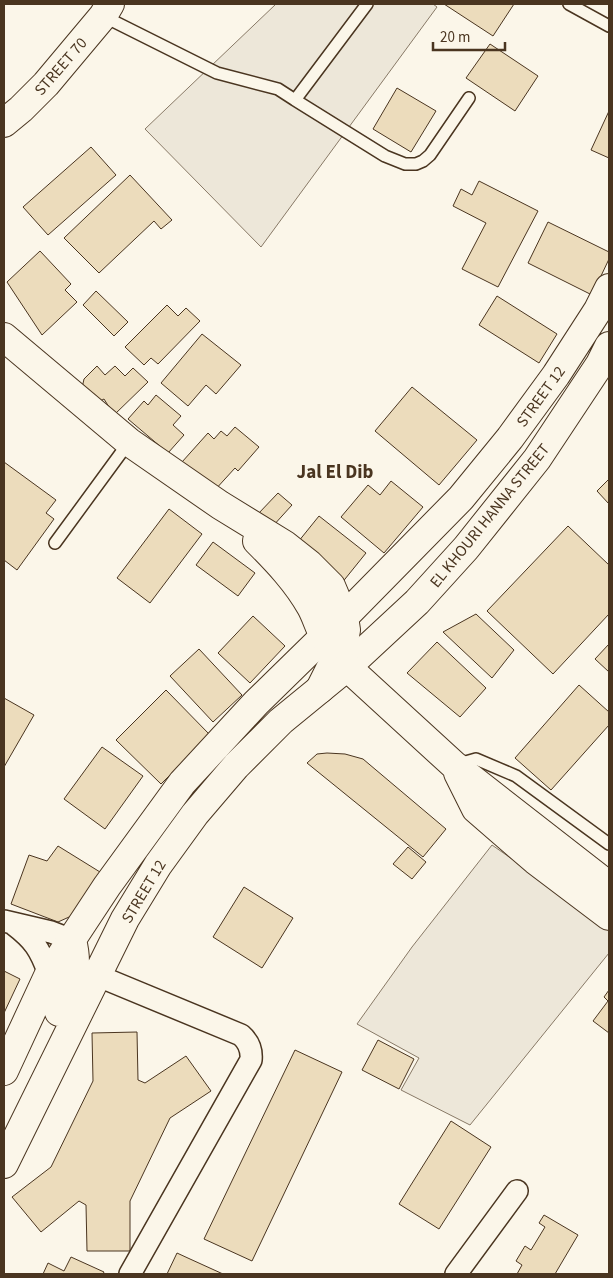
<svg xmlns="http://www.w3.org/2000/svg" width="613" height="1278" font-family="'Source Sans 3',sans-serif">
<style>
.parking{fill:#ede7d9;stroke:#887966}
.building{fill:#ecdcbc;stroke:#4a3520}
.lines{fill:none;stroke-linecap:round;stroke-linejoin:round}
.service-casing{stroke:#4a3520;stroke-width:14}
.minor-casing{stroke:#4a3520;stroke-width:24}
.tertiary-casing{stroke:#4a3520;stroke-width:30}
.secondary-casing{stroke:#4a3520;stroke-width:30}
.motorway-casing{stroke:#4a3520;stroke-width:30}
.service{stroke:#fbf6e9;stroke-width:11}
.minor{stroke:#fbf6e9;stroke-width:21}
.tertiary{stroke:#fbf6e9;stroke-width:28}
.secondary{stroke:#fbf6e9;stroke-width:28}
.motorway{stroke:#fbf6e9;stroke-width:28}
.labels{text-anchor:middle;stroke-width:4;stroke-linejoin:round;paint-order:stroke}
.street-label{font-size:16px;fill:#4a3520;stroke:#fbf6e9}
.quarter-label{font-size:19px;font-weight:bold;fill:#4a3520;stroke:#fbf6e9}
</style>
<rect width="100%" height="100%" fill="#fbf6e9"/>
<!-- parking -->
<path class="parking" d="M 276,4 L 433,4 L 437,7 L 261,247 L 145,129 Z
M 492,845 L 609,927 L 609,953 L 470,1125 L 401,1090 L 419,1058 L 357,1024 L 412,947 Z"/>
<!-- building -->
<path class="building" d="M 444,4 L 514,4 L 493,36 Z
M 490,44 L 538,76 L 515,111 L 466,78 Z
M 397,88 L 436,111 L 411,152 L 373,129 Z
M 609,111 L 609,158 L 591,150 Z
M 91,147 L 116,175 L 48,235 L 23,207 Z
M 130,175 L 172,220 L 161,229 L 154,221 L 99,273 L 64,238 Z
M 479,181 L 538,211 L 498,287 L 462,269 L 486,223 L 453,206 L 461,189 L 472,195 Z
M 548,222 L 609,252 L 609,259 L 592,295 L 528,263 Z
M 40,251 L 71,284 L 65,290 L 77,302 L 42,335 L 7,282 Z
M 96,291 L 128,322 L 114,336 L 83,305 Z
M 497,296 L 557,334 L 539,363 L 479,325 Z
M 167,305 L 178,316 L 186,308 L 200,321 L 158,364 L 151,358 L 144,365 L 125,347 Z
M 202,334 L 241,365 L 216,394 L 206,385 L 188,406 L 161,383 Z
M 97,366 L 105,375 L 115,366 L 125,376 L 133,368 L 148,382 L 114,415 L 104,399 L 100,401 L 94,395 L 91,397 L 82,388 L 84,379 Z
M 412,387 L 477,440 L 439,485 L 375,431 Z
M 156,395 L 181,416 L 173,425 L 184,435 L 168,453 L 128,419 L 144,401 L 148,405 Z
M 235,427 L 259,447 L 238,471 L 235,468 L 214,491 L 182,462 L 208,433 L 214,439 L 221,431 L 227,436 Z
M 4,462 L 56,500 L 46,513 L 54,519 L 17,570 L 4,560 Z
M 609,479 L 609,504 L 597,491 Z
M 391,481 L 423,507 L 384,553 L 341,517 L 368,485 L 380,495 Z
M 278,493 L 292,505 L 272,527 L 258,514 Z
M 169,509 L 202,534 L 150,603 L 117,578 Z
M 319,516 L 366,553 L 341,584 L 294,547 Z
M 568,526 L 609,565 L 609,614 L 553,674 L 487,611 Z
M 213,542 L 255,573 L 238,596 L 196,565 Z
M 476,614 L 514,650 L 492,678 L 443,632 Z
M 253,616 L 285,646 L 250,683 L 218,653 Z
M 437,642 L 486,688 L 460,717 L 407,673 Z
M 609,644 L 609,672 L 595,659 Z
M 199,649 L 242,695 L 213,722 L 170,676 Z
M 579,685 L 609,712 L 609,725 L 551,790 L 515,758 Z
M 166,690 L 210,735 L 161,784 L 116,740 Z
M 4,698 L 34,715 L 4,767 Z
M 102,747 L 143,776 L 105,829 L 64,799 Z
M 327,753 L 345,754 L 363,759 L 446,829 L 423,857 L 307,763 L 317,754 Z
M 58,846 L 100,872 L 78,913 L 58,922 L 11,904 L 29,855 L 47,861 Z
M 408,847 L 426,862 L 412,879 L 393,864 Z
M 244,887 L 293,918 L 262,968 L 213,937 Z
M 4,971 L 20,979 L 4,1013 Z
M 609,990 L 609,1033 L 593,1021 L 608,1001 L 604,997 Z
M 137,1032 L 138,1080 L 145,1083 L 186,1056 L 211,1091 L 170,1118 L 130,1201 L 130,1251 L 87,1251 L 86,1205 L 79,1201 L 41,1232 L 12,1197 L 51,1167 L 93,1081 L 92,1033 Z
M 378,1040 L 414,1059 L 399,1089 L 362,1070 Z
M 295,1050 L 342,1072 L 252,1261 L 204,1239 Z
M 451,1121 L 491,1147 L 439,1229 L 399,1204 Z
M 544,1215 L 578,1235 L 555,1274 L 517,1274 L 522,1265 L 516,1261 L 525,1246 L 531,1250 L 545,1227 L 539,1223 Z
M 177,1253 L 190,1259 L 223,1274 L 167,1274 Z
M 71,1257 L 104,1272 L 103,1274 L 43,1274 L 48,1263 L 64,1271 Z"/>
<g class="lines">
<!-- service casing -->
<g class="service-casing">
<path id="service" d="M 569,4 L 609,26
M 103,16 L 217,73 L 278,89 L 295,100 L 367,4
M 295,100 L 385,156 L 405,164 L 416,164 L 423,161 L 430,155 L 469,98
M 55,543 L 129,442
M 455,765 L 476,759 L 516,776 L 609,844"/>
</g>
<!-- minor casing -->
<g class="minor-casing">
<path id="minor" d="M 4,921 L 51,932 L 72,940
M 13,924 C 34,940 40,949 49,974
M 96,975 L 241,1035 C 249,1042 252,1050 251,1060 L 130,1274
M 456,1274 L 517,1191"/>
</g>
<!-- tertiary casing -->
<g class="tertiary-casing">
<path id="tertiary" d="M 4,123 L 21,109 L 46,84 L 103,16 L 110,4
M 59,1012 C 71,984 80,972 72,940
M 4,1071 L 49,974 L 107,886 L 182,783 L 256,703 L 344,617 L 461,498 L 510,438 L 556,375 L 598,310 L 609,288
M 4,1164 L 125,919 L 158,865 L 195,814 L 236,766 L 281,721 L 347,667 L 417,602 L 466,548 L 537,459 L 600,364 L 609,346"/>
</g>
<!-- secondary casing -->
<g class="secondary-casing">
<path id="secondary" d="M 4,337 L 129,442 L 220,505 L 285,545 L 309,564 L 331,586 L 344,617 L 346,630 L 344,641 L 320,689
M 257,541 C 277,561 297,582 311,607 C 316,616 319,627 324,636 C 330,647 338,657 347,667"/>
</g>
<!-- motorway casing -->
<g class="motorway-casing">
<path id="motorway" d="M 347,667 L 454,765 L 609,886
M 458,773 L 476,809 L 535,860 L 609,916"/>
</g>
<!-- service -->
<use href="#service" class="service"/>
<!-- minor -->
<use href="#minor" class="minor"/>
<!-- tertiary -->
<use href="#tertiary" class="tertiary"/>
<!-- secondary -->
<use href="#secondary" class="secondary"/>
<!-- motorway -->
<use href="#motorway" class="motorway"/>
</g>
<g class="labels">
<!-- street labels -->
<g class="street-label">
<text transform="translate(60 66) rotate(-49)" y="6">STREET 70</text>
<text transform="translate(540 396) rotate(-54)" y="6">STREET 12</text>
<text transform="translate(489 515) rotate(-51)" y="6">EL KHOURI HANNA STREET</text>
<text transform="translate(143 891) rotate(-59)" y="6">STREET 12</text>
</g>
<!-- quarter labels -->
<g class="quarter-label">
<text x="335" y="478">Jal El Dib</text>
</g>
</g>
<!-- border -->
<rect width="613" height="1278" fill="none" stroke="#4a3520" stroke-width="10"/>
<!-- scale -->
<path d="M433 42v8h72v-8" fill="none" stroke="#4a3520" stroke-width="2.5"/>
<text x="440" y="42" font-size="15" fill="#4a3520" stroke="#fbf6e9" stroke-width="4" paint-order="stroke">20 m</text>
</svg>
